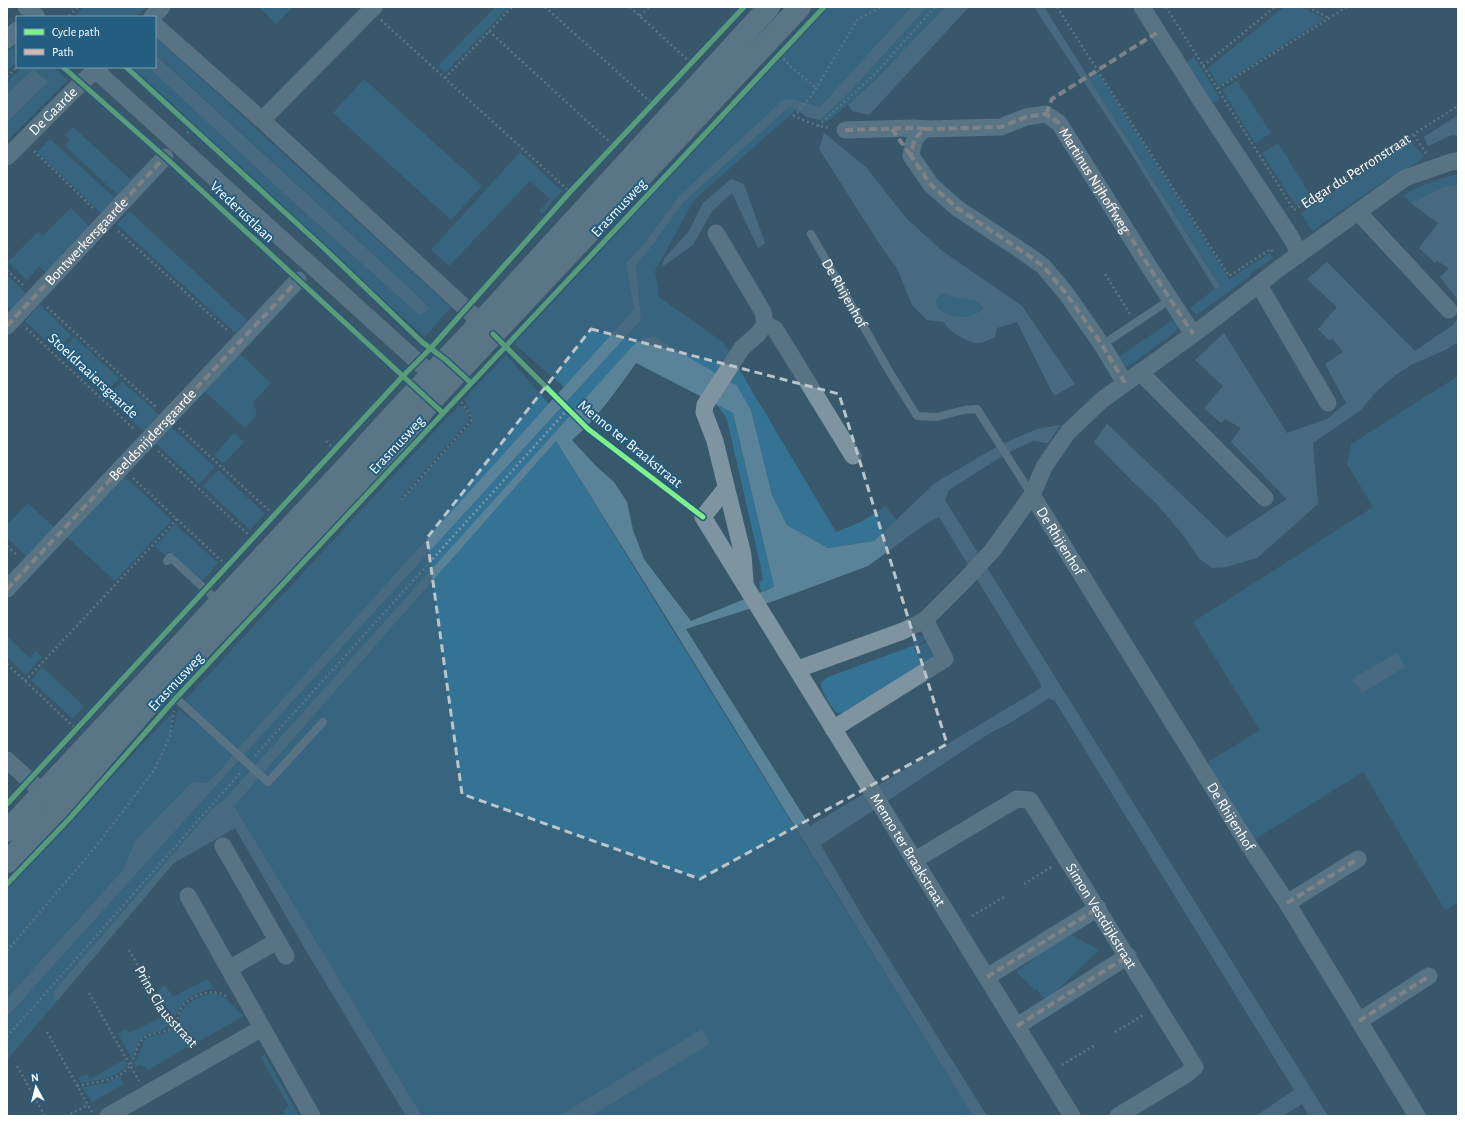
<svg xmlns="http://www.w3.org/2000/svg" width="1465" height="1123" viewBox="0 0 1465 1123" font-family="'Alegreya Sans',sans-serif">
  <style>
    .green { fill: #357395 }
    .water { fill: #5a8299; fill-rule: evenodd }
    .lines { fill: none; stroke-linecap: round; stroke-linejoin: round }
    .path { stroke: #7e94a1; stroke-width: 2.5; stroke-dasharray: 2 3; stroke-linecap: butt }
    .lane { stroke: #7e94a1; stroke-width: 8 }
    .street { stroke: #7e94a1; stroke-width: 17 }
    .secondary { stroke: #8499a6; stroke-width: 22 }
    .quiet { stroke: #d1b7ad; stroke-width: 4; stroke-dasharray: 8 4; stroke-linecap: butt }
    .cycleway-casing { stroke: #235d80; stroke-width: 8 }
    .cycleway { stroke: #82f089; stroke-width: 5 }
    .marked { fill: none; stroke: #b9c5cb; stroke-width: 3; stroke-dasharray: 8 5; stroke-linejoin: round }
    .labels { text-anchor: middle; dominant-baseline: central; stroke-width: 4; stroke-linejoin: round; paint-order: stroke }
    .street-label { font-size: 15px; fill: #fff; stroke: #235d80 }
  </style>
  <rect width="100%" height="100%" fill="#38586b"/>
  <path class="green" d="M84,7h58l2,2 -8,8h-58l-2,-2z
    M259,7h34l-17,17z
    M495,7h14l-64,66 -7,-7z
    M827,7h84l-91,101 -27,-9 -115,98 -35,48 -17,18 8,46 -70,78 -50,-43z
    M927,7h18c-38,40 -75,80 -118,115l-7,-2 29,-27z
    M1284,7h18l22,12 -105,67 -11,-18z
    M155,36l296,271 -26,30 -233,-209 -61,-61h17l143,133 128,115 10,-8 -13,-13 -254,-234 -4,-3 -3,1z
    M17,43v18l-10,10v-18z
    M1194,57l26,41 -10,6 -26,-41z
    M22,67h31l15,13 -61,61v-19l41,-40 -15,-13 -26,25v-12z
    M1098,73l131,206 41,-26 3,5 -21,14 -2,2 1,2 -55,39 -6,-7 30,-23 -131,-207z
    M364,79l118,107 -31,34 -118,-107z
    M1237,81l34,52 -16,10 -33,-53z
    M789,107l7,3 -102,90 -39,71 4,26 64,45 113,190 25,-10 25,-16 10,14 -22,21 -46,7 -41,-23 -15,-30 -21,-85 -98,-74 -100,99 -330,366 -10,7 -160,184 1,8h4l-51,60v-43l234,-259 400,-438 -5,-55 13,-15 34,-47z
    M73,127l57,52 20,-18 -46,55 -67,-64 13,-13 64,58 3,-3 -52,-48 5,-6 -5,-5z
    M1411,141l13,16 -12,9 -22,11 -78,54 -11,-18z
    M1278,143l33,53 -15,10 -34,-53z
    M520,152l42,39 -20,23 -3,-3 11,-12 -20,-18 -81,85 -18,-16z
    M1458,174v11l-15,2 -32,16 -8,-8c18,-10 35,-16 55,-21z
    M71,208l22,22 -25,24 -4,-3 -3,3 3,4 -16,16 -9,-8 -12,14 -19,-18 30,-30 4,4 4,-3z
    M129,211l118,109 -12,13 -118,-109z
    M7,275l22,21 -15,16 -7,-7z
    M945,293l8,4 24,4 5,6 -1,2c-13,12 -32,9 -44,-2l-1,-7 5,-6z
    M40,305l31,30 -15,15 -31,-29z
    M1176,318l2,7 -2,6 -48,36 -9,-3 -4,-5z
    M74,337l45,41 -15,16 -45,-41z
    M238,352l33,31 -18,19 4,12 -12,14 -42,-38z
    M506,355l43,49 -314,349 -17,20 -83,68 -12,29 -116,128v-109l165,-176 -1,21 7,-25 55,42 -49,-50 260,-280 15,-15h5l4,7 1,8 -70,79 1,1 72,-79 -2,-9 -6,-14z
    M1458,376v527l-13,7 -82,-138 -109,68 -46,-75 2,-1 -2,-2 52,-32 -67,-108 180,-115 -26,-43 4,-20z
    M122,381l37,34 -15,16 -37,-33z
    M716,404l17,9 41,174 -13,5 -2,-10 4,-2 -2,-12 -34,-148 -3,-6z
    M170,426l45,41 -16,17 -44,-42z
    M234,433l10,9 -21,22 -9,-9z
    M556,441l417,675h-382l119,-72 -8,-14 -143,86h-137l-188,-310z
    M218,470l47,44 -15,16 -47,-44z
    M124,476l48,44 -57,61 -48,-44z
    M28,503l27,25 -28,29 -20,-19v-13z
    M175,524l43,39 -16,18 -33,-30 -4,4 -10,-9z
    M917,635l8,2 2,2 -13,9 8,13 1,-1 -7,-12 12,-7 7,17 -90,54c-3,1 -6,2 -9,0 -4,-3 -16,-24 -15,-28 2,-4 5,-5 7,-7l87,-32 -3,-9z
    M7,636l23,22 6,-7 6,6 -16,18 -19,-18z
    M42,667l42,39 -11,13 -42,-39z
    M1068,933l31,17 -52,50 -9,-8v-4l-3,2 -19,-18z
    M207,979l6,8 -1,2c-20,5 -27,9 -37,28l-8,-9 -10,-17 8,-6 8,12z
    M214,993l10,4 20,19 -46,26 -19,-19c1,-4 1,-9 3,-13 7,-10 21,-15 32,-17z
    M164,1016l7,8 -9,6 -17,6 -6,6 -7,17 -14,-25 8,-5 3,4z
    M174,1028l17,17 -43,25 -3,-3 -5,-2 -4,2 -2,-3 10,-23 4,-4 15,-3z
    M265,1055l34,61h-7l-1,-2 -6,2 -2,-4 5,-7 -27,-48z
    M124,1060l4,6c-13,12 -29,14 -47,17l-3,-5 9,-4 3,5z
    M121,1076v4l3,4 -32,18 -10,-15 24,-4z"/>
  <path class="water" d="M911,7h16l-78,86 -29,27 -13,-3 -8,-6 -10,-4 -106,96 -34,47 -13,15 5,55 -400,438 -234,259v-19l116,-128 12,-29 57,-59 14,1 12,-10 17,-21 399,-443 -8,-46 17,-18 35,-48 105,-97 10,-1 27,8z
    M945,7h24l-100,108 -17,-4 -4,-6 34,-32z
    M1034,7h10l176,279 -5,3 -88,-142z
    M158,57l258,237 13,14 -3,4 -7,3 -128,-115 -143,-133h7v-9z
    M33,69l15,13 -41,40v-28z
    M1458,115v21l-6,-1 -24,11 -4,-9z
    M824,133l42,34 40,51 35,32 81,56 53,78 -21,12 -37,-74 -20,6 -2,9c-6,3 -12,6 -19,6 -9,-1 -28,-12 -32,-21l-17,-2 -15,-15 -15,-37 -13,-17 -65,-102zM941,294l4,-1 8,4 24,4 5,5v3c-13,12 -34,9 -45,-2l-1,-7z
    M731,179l13,5 21,59 -7,5 -26,-55 -20,18 -19,34 -31,22 2,-8 25,-28 14,-28z
    M1458,185v115l-18,-23 9,-9 -12,-7 -2,2 -16,-15 19,-25 -27,-20 32,-16z
    M1327,262l88,89 38,-26 5,-7v24l-13,8 -34,15 -14,9 -22,19 -14,17 -48,33 5,61 -61,54 -31,9 -14,1 -12,-9 -21,-29 -23,-27 -24,-22 -38,-39 13,-18 120,114 60,-39 -56,-57 10,-14 -16,-9 -4,4 -17,-15 19,-22 -28,-26 29,-27 63,100 40,-14 19,-16 -21,-39 18,-12 -10,-13 -4,1 -11,-11 19,-22 -30,-28z
    M653,336l84,50 14,24 21,85 15,30 41,23 46,-7 61,-58 65,-38 37,-16 23,-4 -12,18 -15,-2 -26,12 -58,37 -4,10 383,616h-19l-7,-12 -19,12h-27l38,-26 -239,-389 -6,-3 -41,26 -18,9 -169,112 43,74 123,197h-14l-310,-504 -107,-171 -322,365 188,310h-16l-101,-167 -70,-121 -61,35 -116,137h-4l-1,-8 160,-184 10,-7 415,-461zM636,363l97,50 41,174 -83,34 -47,-62 -11,-29 -6,-28 -13,-20 -18,-16 -24,-26c26,-22 44,-49 64,-77zM939,517l102,167v4l-231,138 -124,-197 88,-28 94,-35 56,-41z
    M1397,653l8,14 -43,26 -10,-14z
    M702,1029l8,15 -119,72h-32z"/>
  <g class="lines">
    <g class="path">
      <path d="M545,7l108,97"/>
      <path d="M630,7l61,56"/>
      <path d="M1057,7l172,269 42,-27 2,4"/>
      <path id="s1" d="M1166,7l128,203 164,-104"/>
      <path d="M1308,7l21,11"/>
      <path d="M69,16l9,-9"/>
      <path d="M640,16l9,-9"/>
      <path d="M381,20l189,172"/>
      <path d="M489,31l125,115"/>
      <path d="M780,55l10,11 24,20v4"/>
      <path d="M1203,66l72,-59"/>
      <path d="M7,77l10,-10"/>
      <path d="M445,78l67,-71"/>
      <path d="M1218,88l129,-81"/>
      <path d="M793,116l5,-4 14,-17 46,-76 23,-12"/>
      <path d="M793,116l25,10 12,2"/>
      <path d="M818,126l58,-53 59,-66"/>
      <path d="M187,133l5,-5"/>
      <path d="M1414,135l13,20"/>
      <path d="M34,151l61,59"/>
      <path d="M118,231l110,100"/>
      <path d="M7,270l17,16"/>
      <path d="M1105,274l25,40"/>
      <path d="M47,307l109,100"/>
      <path d="M26,328l109,102"/>
      <path d="M179,428l96,88"/>
      <path d="M326,441l10,10"/>
      <path d="M158,451l95,88"/>
      <path d="M133,478l95,89"/>
      <path d="M401,500l70,-79c-2,-11 -6,-16 -14,-23"/>
      <path d="M7,546l11,10"/>
      <path d="M7,664l70,66"/>
      <path d="M25,681l152,-162"/>
      <path d="M255,756l313,-347"/>
      <path d="M1024,884l29,-18"/>
      <path d="M972,916l32,-19"/>
      <path id="s2" d="M129,950l34,60 34,37"/>
      <path d="M7,951l90,-106 58,-76 15,-33 4,-25"/>
      <path d="M89,993l50,88"/>
      <path d="M47,1032l46,82"/>
      <path d="M1115,1032l30,-18"/>
      <path d="M7,1037l234,-265"/>
      <path d="M1062,1065l33,-20"/>
      <path d="M17,1066l28,50"/>
      <path d="M77,1086c16,-4 34,-4 47,-14 12,-10 10,-22 18,-32 7,-8 22,-6 31,-13 5,-4 5,-11 7,-17 8,-14 32,-23 46,-14"/>
      <path d="M66,1116l22,-11"/>
    </g>
    <g class="lane">
      <path id="s3" d="M811,234l78,137 28,45 20,1 27,-7 13,-1 55,86"/>
      <path d="M1102,345l69,-46"/>
      <path d="M167,561l3,-4 49,45"/>
      <path d="M165,688l103,94 55,-60"/>
    </g>
    <g class="street">
      <path d="M26,7l11,10"/>
      <path d="M1142,7l58,92 90,137 10,18"/>
      <path d="M152,17l10,-10"/>
      <path d="M155,25l107,95 227,210"/>
      <path d="M7,40l10,-10"/>
      <path d="M92,67l348,315"/>
      <path d="M262,120l112,-113"/>
      <path d="M845,130l68,-2 13,1"/>
      <path id="s4" d="M7,157l74,-74 19,-16"/>
      <path d="M1358,212l91,98"/>
      <path d="M716,233l47,79 2,12 10,5 78,127"/>
      <path d="M1259,285l69,118"/>
      <path d="M7,326l158,-169"/>
      <path d="M1140,372l125,126"/>
      <path id="s5" d="M1125,383l-23,-38 -37,-53 -22,-26 -18,-13 -68,-45 -26,-23 -20,-29c2,-14 3,-20 15,-27l75,-2 25,-10 20,-3 13,9 89,142 45,69"/>
      <path id="s6" d="M726,488l-23,29 369,599"/>
      <path id="s7" d="M1032,495l216,349 39,59 130,213"/>
      <path d="M745,581l-2,-26 -28,-114 -11,-29 1,-7 37,-57 16,-14 7,-10"/>
      <path d="M7,589l291,-309"/>
      <path d="M798,669l105,-38 22,-11 40,-40 27,-29 40,-56 12,-28 13,-19 11,-16 34,-32 104,-75 75,-58 124,-89 46,-16 7,-1"/>
      <path d="M833,729l112,-70 -20,-39"/>
      <path d="M7,760l44,40"/>
      <path d="M223,846l63,110"/>
      <path id="s8" d="M915,860l102,-61 13,1 165,267 -8,7 -69,42"/>
      <path d="M188,896l41,73"/>
      <path d="M1287,903l71,-44"/>
      <path d="M277,941l-48,28 83,147"/>
      <path d="M987,977l111,-69"/>
      <path d="M1359,1021l70,-45"/>
      <path d="M1017,1026l111,-70"/>
      <path d="M108,1116l154,-88"/>
    </g>
    <path class="secondary" d="M7,831l343,-368 32,-36 98,-104 289,-316
      M7,862l52,-54 105,-121 203,-211 32,-35 32,-40 369,-394"/>
    <g class="quiet">
      <path d="M1046,114l6,-15 106,-67"/>
      <path d="M892,129l19,27"/>
      <path d="M845,130l68,-2 13,1"/>
      <path id="s9" d="M7,326l158,-169"/>
      <path d="M1125,383l-23,-38 -37,-53 -22,-26 -18,-13 -68,-45 -26,-23 -20,-29c2,-14 3,-20 15,-27l75,-2 25,-10 20,-3 13,9 89,142 45,69"/>
      <path id="s10" d="M7,589l291,-309"/>
      <path d="M1287,903l71,-44"/>
      <path d="M987,977l111,-69"/>
      <path d="M1359,1021l70,-45"/>
      <path d="M1017,1026l111,-70"/>
    </g>
    <g class="cycleway-casing">
      <path id="cycleway" d="M63,67l102,90 278,256
        M126,67l201,184 95,91 24,18 25,23
        M493,334l95,95 115,88
        M7,804l396,-428 28,-28 139,-156 174,-185
        M7,884l63,-66 106,-120 648,-691"/>
    </g>
    <use href="#cycleway" class="cycleway"/>
  </g>
  <path d="M0 0H1465V1123H0ZM591,329l248,65 108,350 -247,135 -238,-85 -35,-256z" fill="#38586b" fill-opacity=".55" fill-rule="evenodd"/>
  <path class="marked" d="M591,329l248,65 108,350 -247,135 -238,-85 -35,-256z"/>
  <g class="labels">
    <g class="street-label">
      <text stroke="none"><textPath href="#s4" startOffset="65">De Gaarde</textPath></text>
      <text stroke="none"><textPath href="#s1" startOffset="313">Edgar du Perronstraat</textPath></text>
      <text stroke="none"><textPath href="#s5" startOffset="555">Martinus Nijhoffweg</textPath></text>
      <text transform="translate(619 208) rotate(-47)">Erasmusweg</text>
      <text transform="translate(242 212) rotate(43)">Vrederustlaan</text>
      <text stroke="none"><textPath href="#s9" startOffset="116">Bontwerkersgaarde</textPath></text>
      <text stroke="none"><textPath href="#s3" startOffset="68">De Rhijenhof</textPath></text>
      <text transform="translate(93 376) rotate(43)">Stoeldraaiersgaarde</text>
      <text stroke="none"><textPath href="#s10" startOffset="212">Beeldsnijdersgaarde</textPath></text>
      <text transform="translate(630 444) rotate(39)">Menno ter Braakstraat</text>
      <text transform="translate(397 445) rotate(-47)">Erasmusweg</text>
      <text stroke="none"><textPath href="#s7" startOffset="54">De Rhijenhof</textPath></text>
      <text transform="translate(176 682) rotate(-47)">Erasmusweg</text>
      <text stroke="none"><textPath href="#s7" startOffset="378">De Rhijenhof</textPath></text>
      <text stroke="none"><textPath href="#s6" startOffset="428">Menno ter Braakstraat</textPath></text>
      <text stroke="none"><textPath href="#s8" startOffset="268">Simon Vestdijkstraat</textPath></text>
      <text stroke="none"><textPath href="#s2" startOffset="68">Prins Clausstraat</textPath></text>
    </g>
  </g>
  <rect width="1465" height="1123" fill="none" stroke="#ffffff" stroke-width="16"/>
  <rect x="16" y="16" width="140" height="52" fill="#235d80" stroke="#7b9eb3"/>
  <rect x="24" y="29" width="20" height="6" fill="#82f089" stroke="#7b9eb3"/>
  <text x="52" y="36" font-size="12" fill="#ffffff">Cycle path</text>
  <rect x="24" y="49" width="20" height="6" fill="#d1b7ad" stroke="#7b9eb3"/>
  <text x="52" y="56" font-size="12" fill="#ffffff">Path</text>
  <g transform="translate(36 1087) rotate(353)" stroke="#235d80" stroke-width="3" paint-order="stroke">
  <path d="M0-3L7 15L0 10L-7 15Z" fill="#ffffff"/>
  <text y="-6" font-size="11" font-weight="bold" text-anchor="middle" fill="#ffffff">N</text>
  </g>
</svg>
